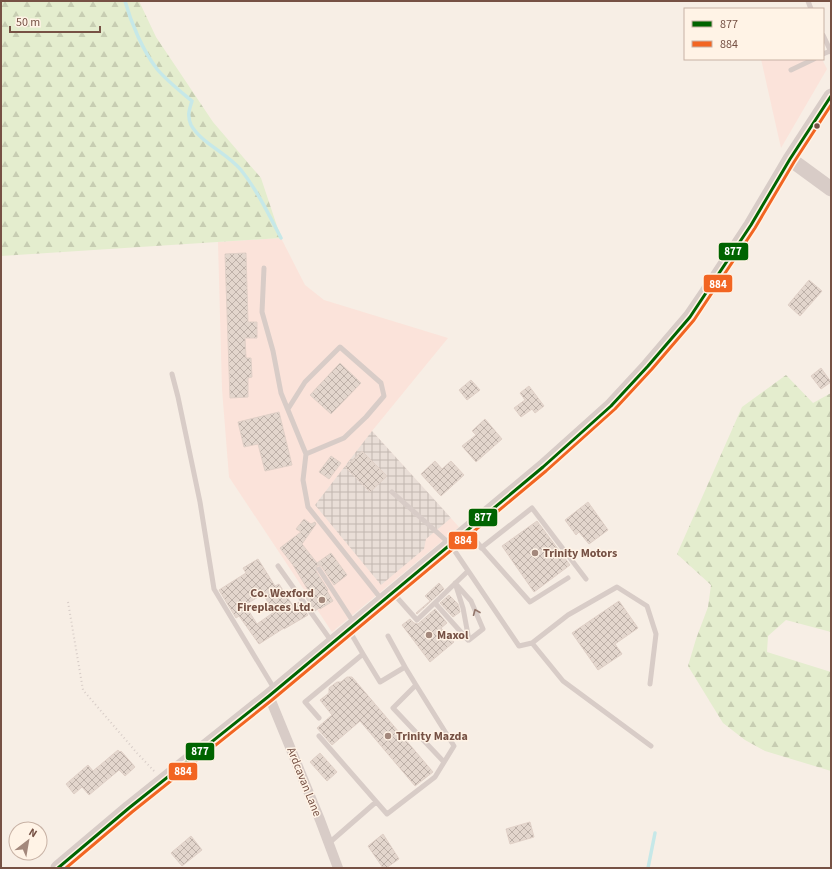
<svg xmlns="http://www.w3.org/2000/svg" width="832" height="869" viewBox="0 0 832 869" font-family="'Source Sans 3',sans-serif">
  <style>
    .commercial { fill: #fbe3da }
    .industrial { fill: url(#industrial-grid) }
    .forest { fill: url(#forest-firs) }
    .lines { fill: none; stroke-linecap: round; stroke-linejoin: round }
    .stream { stroke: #c6e8e8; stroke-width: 3.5 }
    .building { fill: url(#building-cross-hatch); stroke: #e0d0c7; fill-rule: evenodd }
    .path { stroke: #d7ccc7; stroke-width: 2; stroke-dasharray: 1 3; stroke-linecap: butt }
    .service { stroke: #d8ccc7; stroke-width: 5 }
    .minor { stroke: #d8ccc7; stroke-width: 10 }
    .secondary { stroke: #d8ccc7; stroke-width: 15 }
    .bus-1-casing { stroke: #fff3e6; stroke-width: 6 }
    .bus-2-casing { stroke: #fff3e6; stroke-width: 6 }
    .bus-1 { stroke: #006400; stroke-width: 3 }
    .bus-2 { stroke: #f26522; stroke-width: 3 }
    .oneway { stroke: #93766b }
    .bus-dot { fill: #765144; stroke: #fff3e6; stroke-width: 1.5 }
    .poi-dot { fill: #a3887c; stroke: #fff3e6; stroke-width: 1.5 }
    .labels { text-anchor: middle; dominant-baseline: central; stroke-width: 3; stroke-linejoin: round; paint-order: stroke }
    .poi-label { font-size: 12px; font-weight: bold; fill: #765144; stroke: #fff3e6; text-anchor: start }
    .street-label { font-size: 12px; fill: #765144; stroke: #fff3e6 }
    .line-badge { stroke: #fff3e6; stroke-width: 1.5 }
    .badge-label { font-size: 11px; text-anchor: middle; font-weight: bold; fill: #fff }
  </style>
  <defs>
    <pattern id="industrial-grid" width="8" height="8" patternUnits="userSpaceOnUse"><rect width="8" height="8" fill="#e9ded7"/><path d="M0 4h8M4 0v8" fill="none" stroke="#c1b6b0"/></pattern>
    <pattern id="forest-firs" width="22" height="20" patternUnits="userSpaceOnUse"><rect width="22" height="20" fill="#e4edce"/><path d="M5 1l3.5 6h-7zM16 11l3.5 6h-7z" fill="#c7cdb2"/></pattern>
    <pattern id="building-cross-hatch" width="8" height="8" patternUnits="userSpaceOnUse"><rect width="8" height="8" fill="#e3d6cd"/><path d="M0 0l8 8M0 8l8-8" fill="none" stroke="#bdb0a8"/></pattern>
  </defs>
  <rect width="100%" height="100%" fill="#f7eee5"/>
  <path class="commercial" d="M761,59h61l5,10 -46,79z
    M281,238l24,47 19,15 124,38 -76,93 87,96 -127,105 -103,-155 -7,-88 -4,-147z"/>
  <path class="industrial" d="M372,431l79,87 -25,21 -2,10 -43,36 -66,-80z"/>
  <path class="forest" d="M1,1h138l17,36 57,85 48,56 20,60 -280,18z
    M786,375l27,28 18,-10v239l-45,-12 -18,16 -1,16 64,20v99l-66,-20 -20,-11 -22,-17 -35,-57 8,-27 12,-32 3,-22 -34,-31 65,-147z"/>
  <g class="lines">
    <path class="stream" d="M125,1c6,22 18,50 32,68 10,12 23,22 35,32 -3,9 -5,15 -1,24 10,18 36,28 50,45 16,20 28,45 40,68
      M648,868l7,-35"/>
  </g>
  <path class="building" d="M246,253l2,69h9v16h-12l1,20h5l1,19 -4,1v19l-18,1 -5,-144z
    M809,280l13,11 -22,25 -12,-11z
    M340,363l21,20 -30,31 -21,-19z
    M821,368l10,14 -10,7 -10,-13z
    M471,380l9,10 -13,10 -8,-10z
    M529,386l15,20 -9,7 -3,-4 -11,8 -7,-9 11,-8 -5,-7z
    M279,412l13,53 -27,6 -7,-27 -14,3 -6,-25z
    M485,419l17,20 -26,23 -14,-16 14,-11 -4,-4z
    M362,451l25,25 -17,16 -25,-25z
    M331,456l10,7 -12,16 -10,-7z
    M435,461l7,8 9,-8 13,14 -23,21 -20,-22z
    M588,502l20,28 -19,14 -10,-12 -3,3 -11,-15z
    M304,519l7,5 4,-2 1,2 -14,20 15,19 14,-10 16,22 -13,10 -12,-18 -3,-2 -2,1 -1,5 12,19 -1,1 6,10 -13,8 -1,-1 -4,3 -9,-13 5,-3 -18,-30 -13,-17 21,-16 -5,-3z
    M537,521l33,44 -36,27 -32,-46z
    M258,559l17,27 4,-2 14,22 6,-4 9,13 -24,14v-1l-25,16 -20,-28 -3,2 -17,-28 27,-17 -3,-5zM263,594l11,18 -17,12 -12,-19z
    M439,583l5,6 -27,25 -1,-1 14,-12 -5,-5z
    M449,595l9,9 2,8 -7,5 -13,-14z
    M619,601l19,27 -23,16 7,10 -24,16 -26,-37z
    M435,609l12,14 -6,5 13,14 -24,20 -28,-37 8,-6 4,4 4,1z
    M347,677h5l81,95 -18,14 -55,-65 -28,24 -15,-17 15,-13 -12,-15 9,-7v-5l8,-6h4z
    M118,750l2,2 1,-1 14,16 -10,9 -6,-6 -30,25 -7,-8 -8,7 -8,-10 22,-19 5,6z
    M320,753l17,19 -10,9 -17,-19z
    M530,822l4,15 -24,7 -4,-15z
    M383,834l16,25 -13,9h-3l-15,-22z
    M191,836l11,14 -20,16 -11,-13z"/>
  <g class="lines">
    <path class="path" d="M68,602l15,88 54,63 17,18"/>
    <path class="service" d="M808,1l3,8
      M823,35l8,17
      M823,54l7,-3
      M791,70l23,-11
      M264,268l-2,44 11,39 8,42 25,61 -3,26 5,27 74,93
      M172,374l6,23 22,105 14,87 61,101
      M288,409l17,-27 35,-35 41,36 3,13 -18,21 -22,21 -38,16
      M392,492l58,52 69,102 13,-3 36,-28 49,-28 30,19 9,28 -6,50
      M467,531l63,71 38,-24
      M481,548l51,-40 54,71
      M278,566l54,76
      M319,569l35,54
      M455,583l16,18 12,28 -14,11
      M456,586l7,22 6,32
      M393,593l24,27 51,-49
      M435,603l33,37
      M388,636l17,31
      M532,643l31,38 88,65
      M363,654l17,28 25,-15 11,18 -23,23 51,54
      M319,718l-14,-16 58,-48 -14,-24
      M319,736l68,78 48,-37 19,-31 -38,-61
      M329,843l47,-41"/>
    <path class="minor" d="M269,696l51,124 18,48"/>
    <path class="secondary" d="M790,159l41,30
      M58,868l71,-60 140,-112 274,-229 68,-61 37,-40 42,-49 15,-22 46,-70 39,-66 41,-63"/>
    <g class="bus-1-casing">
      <path id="bus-1" d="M58,868l71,-60 140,-112 274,-229 68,-61 37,-40 42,-49 61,-92 39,-66 41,-63"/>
    </g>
    <g class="bus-2-casing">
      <path id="bus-2" d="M66,868l66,-56 140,-112 274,-229 69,-62 37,-40 42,-49 61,-92 39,-66 37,-57"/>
    </g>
    <use href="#bus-1" class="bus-1"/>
    <use href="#bus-2" class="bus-2"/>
  </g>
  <defs><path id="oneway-chevron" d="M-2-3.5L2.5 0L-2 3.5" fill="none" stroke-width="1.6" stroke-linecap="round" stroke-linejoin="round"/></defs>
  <use class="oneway" href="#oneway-chevron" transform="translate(476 612) rotate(-112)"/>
  <circle class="bus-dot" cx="817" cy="126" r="3.5"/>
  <g class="poi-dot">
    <circle cx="535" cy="553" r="4"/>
    <circle cx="322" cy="600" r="4"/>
    <circle cx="429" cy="635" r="4"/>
    <circle cx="388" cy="736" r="4"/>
  </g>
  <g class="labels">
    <g class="poi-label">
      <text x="543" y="553">Trinity Motors</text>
      <text x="314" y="593" text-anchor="end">Co. Wexford<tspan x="314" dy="14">Fireplaces Ltd.</tspan></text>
      <text x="437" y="635">Maxol</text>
      <text x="396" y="736">Trinity Mazda</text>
    </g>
    <g class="street-label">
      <text transform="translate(304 782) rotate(68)">Ardcavan Lane</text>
    </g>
  </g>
  <g class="line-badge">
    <rect x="718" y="242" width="31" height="19" rx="4" fill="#006400"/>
    <rect x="703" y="274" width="30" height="19" rx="4" fill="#f26522"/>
    <rect x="468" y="508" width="30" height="19" rx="4" fill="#006400"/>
    <rect x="448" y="531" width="30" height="19" rx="4" fill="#f26522"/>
    <rect x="185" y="742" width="30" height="19" rx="4" fill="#006400"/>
    <rect x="168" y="762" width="30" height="19" rx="4" fill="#f26522"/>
  </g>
  <g class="badge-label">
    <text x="733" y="255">877</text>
    <text x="718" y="288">884</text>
    <text x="483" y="521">877</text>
    <text x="463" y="544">884</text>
    <text x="200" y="755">877</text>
    <text x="183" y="775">884</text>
  </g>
  <rect width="832" height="869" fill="none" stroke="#765144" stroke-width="4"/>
  <rect x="684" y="8" width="140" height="52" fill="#fff3e6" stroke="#c8b2a5"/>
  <rect x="692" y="21" width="20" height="6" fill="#006400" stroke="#c8b2a5"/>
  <text x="720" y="28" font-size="12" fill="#765144">877</text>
  <rect x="692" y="41" width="20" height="6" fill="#f26522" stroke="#c8b2a5"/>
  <text x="720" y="48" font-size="12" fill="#765144">884</text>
  <g transform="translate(28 841) rotate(31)"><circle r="19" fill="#fff3e6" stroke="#c8b2a5"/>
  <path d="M0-3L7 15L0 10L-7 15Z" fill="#a3887c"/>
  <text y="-6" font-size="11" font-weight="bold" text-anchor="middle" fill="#765144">N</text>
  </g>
  <path d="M10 26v6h90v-6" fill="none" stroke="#765144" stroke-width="2"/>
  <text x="16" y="26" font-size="12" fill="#765144" stroke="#fff3e6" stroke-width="3" paint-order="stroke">50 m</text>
</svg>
